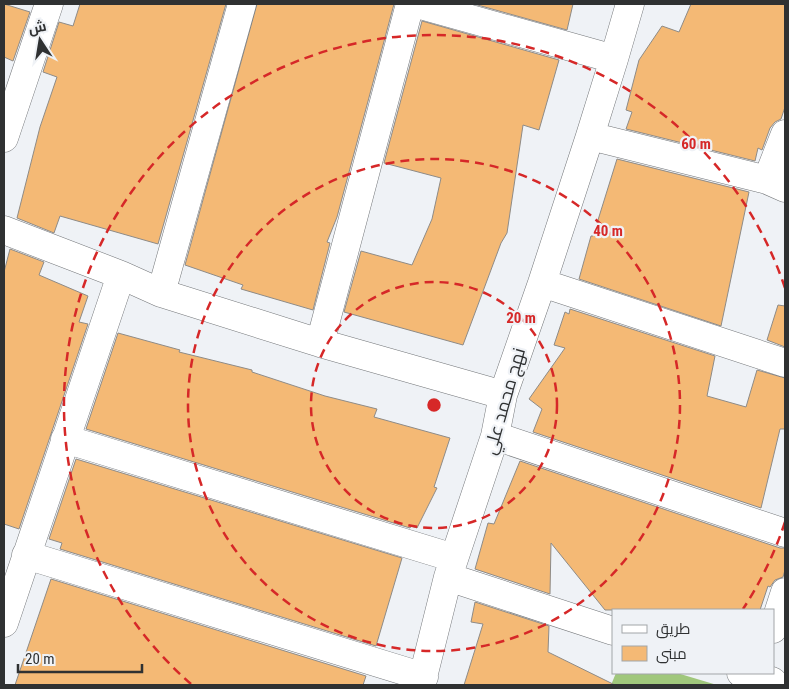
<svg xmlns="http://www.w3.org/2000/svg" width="789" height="689" viewBox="0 0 789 689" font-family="'Roboto Condensed',Cairo,sans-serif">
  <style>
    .forest { fill: #a0c77c }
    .building { fill: #f4b975; stroke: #8e8b87 }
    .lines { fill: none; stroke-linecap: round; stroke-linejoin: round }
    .street-casing { stroke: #74777a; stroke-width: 29 }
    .street { stroke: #fff; stroke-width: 28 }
    .ring { fill: none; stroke: #d62828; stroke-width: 2.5; stroke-dasharray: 9 6 }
    .labels { text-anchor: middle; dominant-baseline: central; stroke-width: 4.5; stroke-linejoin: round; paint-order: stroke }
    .street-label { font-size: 18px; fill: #2f3132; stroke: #eff2f6 }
    .centre { fill: #d62828; stroke: #eff2f6; stroke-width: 2.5 }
    .ring-label { font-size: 15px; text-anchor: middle; font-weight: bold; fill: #d62828; stroke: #eff2f6; stroke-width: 4.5; stroke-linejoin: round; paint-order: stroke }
  </style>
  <rect width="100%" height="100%" fill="#eff2f6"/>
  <path class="forest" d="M616,673h61l40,12h-106z"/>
  <path class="building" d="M4,4l26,8 -17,49 -9,-4z
    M80,4h146l-68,240 -98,-28 -6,17 -37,-15 23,-91 17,-50 -14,-5 16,-50 14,4z
    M257,4h137l-57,213 -10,25 3,1 -17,67 -72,-21 2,-4 -58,-20z
    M474,4h99l-6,26z
    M691,4h94v103l-4,12 -6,3 -5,6 -8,22 -4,-2 -3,13 -129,-32 6,-17 -6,-2 13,-50 23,-34 17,6z
    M422,21l137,39 -20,70 -16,-5 -16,108 -6,10 -38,102 -119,-33 17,-61 51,14 20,-46 9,-41 -57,-15z
    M617,159l132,33 -28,134 -142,-47 12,-43h2z
    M10,249l34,13 -5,13 49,21 -9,26 9,2 -69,205 -15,-5v-252z
    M778,305l7,1v41l-18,-7z
    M570,309l145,47 -8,40 39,11 11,-37 28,8v51h-5l-19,79 -228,-76 9,-23 -13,-10 36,-51 -11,-3 11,-33 4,2z
    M118,333l62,17 -1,2 73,18v2l73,24 52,13 -3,8 76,21 -16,49 3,1 -20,40 -6,-2 -1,2 -324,-99z
    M76,459l326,99 -26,88 -316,-97 2,-6 -13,-4z
    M520,461l260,87h5v22l-2,7 -8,3 -5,7 -2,-1 -8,24h-155l-54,-67 -1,51 -75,-25 13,-46 6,1z
    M51,579l315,97 -3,9h-348z
    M475,602l74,24 -1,26 67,33h-151l19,-61 -12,-2z"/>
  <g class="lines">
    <g class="street-casing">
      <path id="street" d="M417,4l197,55
        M590,136l177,44 18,8
        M4,138l45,-134
        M767,180l18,-46
        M4,230l117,45 40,18 159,50 183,52
        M542,283l243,80
        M161,293l81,-289
        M320,343l90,-339
        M495,436l290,97
        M65,439l389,119
        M26,555l398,122
        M448,577l165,54
        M4,623l117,-348
        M773,629l12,-37
        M741,673l31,8 4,4
        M421,685l27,-108 47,-141 8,-41 39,-112 48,-147 24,-77 16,-55"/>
    </g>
    <use href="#street" class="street"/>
  </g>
  <g class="ring">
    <circle cx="434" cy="405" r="123"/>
    <circle cx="434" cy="405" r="246"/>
    <path d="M785 522A370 370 0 0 1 743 609M191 684A370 370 0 1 1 785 288"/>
  </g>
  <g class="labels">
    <g class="street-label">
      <text transform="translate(504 401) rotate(-74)">نهج محمد علي</text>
    </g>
  </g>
  <circle cx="434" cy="405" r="8" class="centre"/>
  <g class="ring-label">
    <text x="696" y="149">60 m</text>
    <text x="608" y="236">40 m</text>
    <text x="521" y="323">20 m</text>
  </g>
  <rect width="789" height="689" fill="none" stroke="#2f3132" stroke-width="10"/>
  <rect x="612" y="609" width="162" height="65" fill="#eff2f6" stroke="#a2a5a8"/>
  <rect x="622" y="625" width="25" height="8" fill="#ffffff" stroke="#a2a5a8"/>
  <text x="656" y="634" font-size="15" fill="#2f3132">طريق</text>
  <rect x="622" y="646" width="25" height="15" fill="#f4b975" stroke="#a2a5a8"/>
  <text x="656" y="659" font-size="15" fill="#2f3132">مبنى</text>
  <g transform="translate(40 40) rotate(348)" stroke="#eff2f6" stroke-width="4" paint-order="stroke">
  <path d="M0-4L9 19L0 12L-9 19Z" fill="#2f3132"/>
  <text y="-8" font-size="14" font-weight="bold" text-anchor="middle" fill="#2f3132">ش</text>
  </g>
  <path d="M18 664v8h124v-8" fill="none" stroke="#2f3132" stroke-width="2.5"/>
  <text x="25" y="664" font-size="15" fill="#2f3132" stroke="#eff2f6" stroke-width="4" paint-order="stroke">20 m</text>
</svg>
